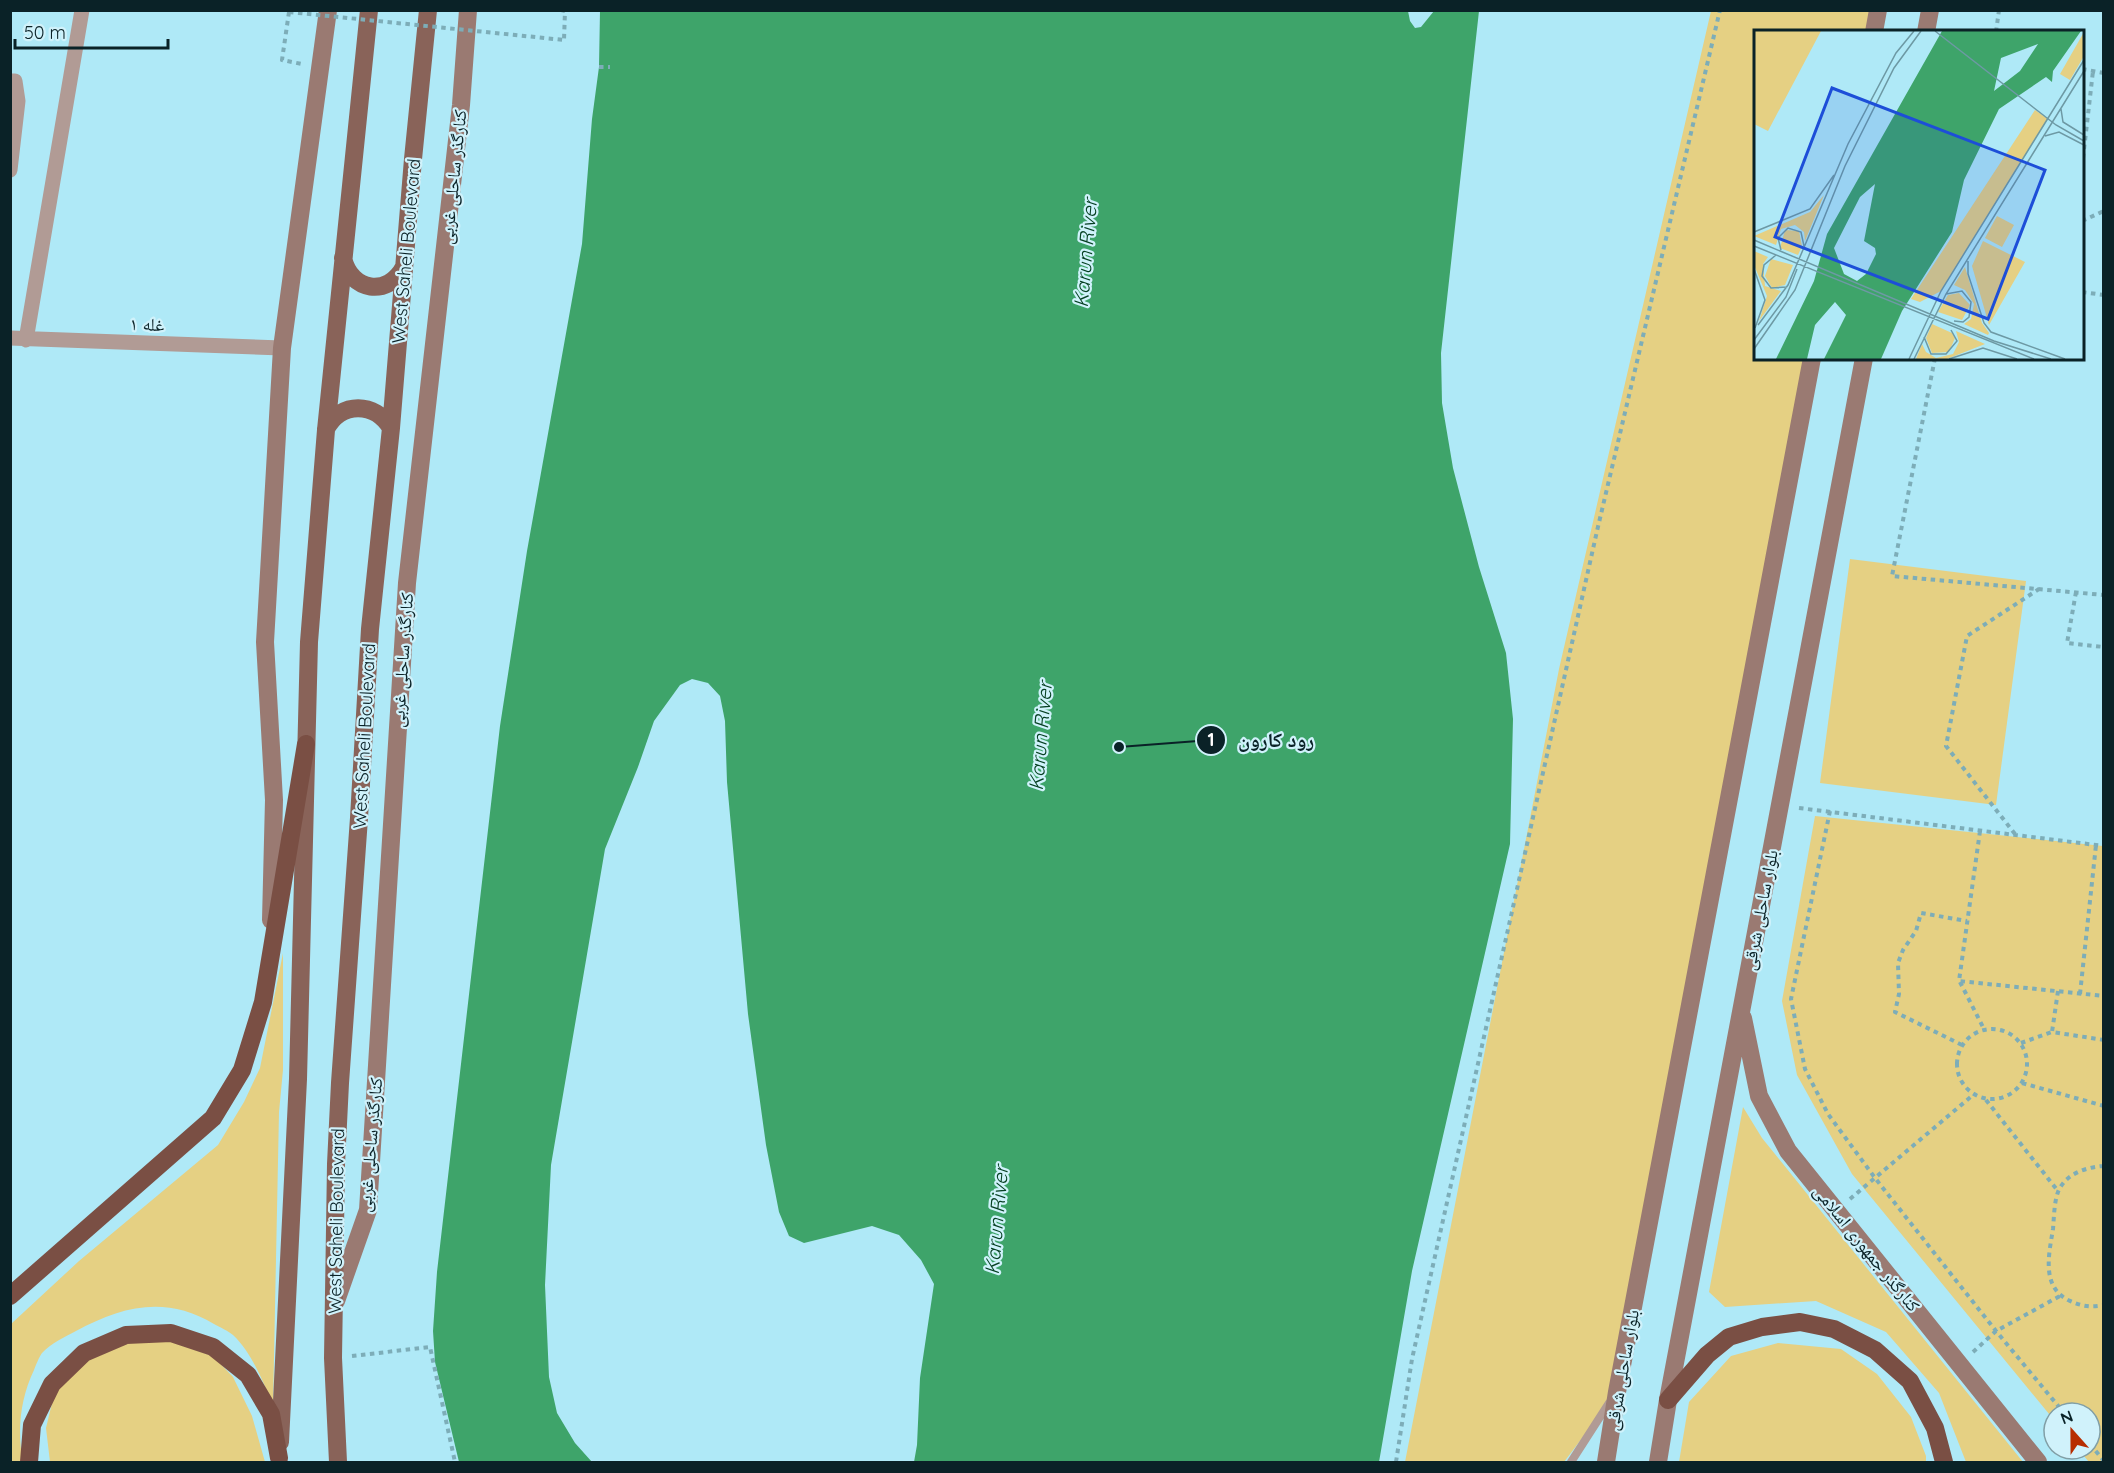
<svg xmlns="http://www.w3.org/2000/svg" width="2114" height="1473" viewBox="0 0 2114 1473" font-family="Quicksand,'Noto Naskh Arabic',sans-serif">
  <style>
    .green { fill: #e5d083 }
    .water { fill: #3ea46a }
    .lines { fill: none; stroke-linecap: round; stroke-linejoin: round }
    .path { stroke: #7dadb8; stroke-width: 4; stroke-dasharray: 4.5 4.5; stroke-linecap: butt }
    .lane { stroke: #b19b95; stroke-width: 8 }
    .street { stroke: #b19b95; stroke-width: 15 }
    .secondary { stroke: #9a7a72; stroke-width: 18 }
    .primary { stroke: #896359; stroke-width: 18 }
    .highway { stroke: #7a4f44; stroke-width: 18 }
    .path-bridge { stroke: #7dadb8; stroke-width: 4; stroke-dasharray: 4.5 4.5; stroke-linecap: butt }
    .labels { text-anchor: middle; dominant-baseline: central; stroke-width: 4.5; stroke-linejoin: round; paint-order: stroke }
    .street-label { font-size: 18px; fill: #0a2227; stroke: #d0f2fb }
    .water-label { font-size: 20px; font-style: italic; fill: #064022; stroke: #d0f2fb }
    .inset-road { fill: none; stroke: #6d99a4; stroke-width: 1.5 }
    .view { fill: #1d4ed8; fill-opacity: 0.15; stroke: #1d4ed8; stroke-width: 3 }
    .inset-edge { fill: none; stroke: #0a2227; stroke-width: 3 }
    .leader { fill: none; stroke: #0a2227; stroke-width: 2 }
    .callout-dot { fill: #0a2227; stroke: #d0f2fb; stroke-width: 2 }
    .mark-label { font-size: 18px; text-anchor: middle; font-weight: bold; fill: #fff }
    .callout-label { font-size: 20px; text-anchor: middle; font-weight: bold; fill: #0a2227; stroke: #d0f2fb; stroke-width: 4.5; stroke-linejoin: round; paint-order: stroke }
  </style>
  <rect width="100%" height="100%" fill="#afe9f7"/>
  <path class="green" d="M1711,11h168l-4,20 -119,1v326l57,1 -196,1033 -53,70h-159l154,-793z
    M1850,559l176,22 -30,224 -176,-22z
    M1815,816l288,30v616h-14l-11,-13h12v-36h-36v7l-202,-246 -55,-99 -15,-74z
    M283,953v117l-4,42 -6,294c-9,-23 -21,-53 -40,-71 -5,-4 -13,-8 -19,-11 -48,-29 -92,-18 -138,7 -11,6 -25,12 -34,22 -3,4 -6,12 -8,17 -14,29 -17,61 -11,92h-12v-138l68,-63 139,-116 26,-43 16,-34z
    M1743,1107l19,31 261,324h-57l-27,-69 -53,-61 -70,-31 -91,6 -16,-15z
    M152,1335l61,21 20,21 19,39 13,46h-215l-4,-34 7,-29 12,-23 29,-26z
    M1778,1343l63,6 36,25 34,43 15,39v6h-247l10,-60 42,-46z"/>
  <path class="water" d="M1408,11l2,10 5,7 6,-1 13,-16h45l-38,342 1,50 11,65 26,99 27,86 7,66 -3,125 -98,427 -33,191h-465l3,-17 3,-67 14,-94 -13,-24 -22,-25 -27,-9 -68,17 -15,-7 -10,-24 -13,-67 -18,-131 -21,-232 -2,-61 -5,-25 -12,-13 -16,-4 -12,6 -26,36 -16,46 -33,82 -54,316 -6,120 4,92 8,36 18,30 17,19h-133l-24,-100 -2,-31 4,-59 63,-546 27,-175 55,-307 10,-125 7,-52 1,-56z"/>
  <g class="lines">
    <path class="path" d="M561,10l4,1 -1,29
      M289,12l-7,48 20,4
      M1996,32l3,-22
      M599,67h11
      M2082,69l22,4
      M2082,167l11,-96
      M2082,221l22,-10
      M2082,292l22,3
      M1935,358l-43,218 212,19
      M2076,592l-9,51 37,4
      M1799,808l305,38
      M1830,811l-39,188 14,70 23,45 47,64 121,153 68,82
      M1980,831l-21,150 145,15
      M2015,834l-69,-88 21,-110 72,-47
      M1960,982l24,47
      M2058,991l-6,41 52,8
      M2080,994l16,-149
      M1957 1064a35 35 0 1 1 70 0a35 35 0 1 1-70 0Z
      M2021,1043l31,-11
      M1962,1045l-67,-33 4,-18 -1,-31 5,-13 13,-19 5,-18 46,8
      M2022,1083l82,23
      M1986,1100l72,91
      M2104,1166c-18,1 -39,8 -46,26 -4,11 -4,26 -5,37 -4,25 -12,57 15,71 13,6 22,8 36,5
      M1850,1199l123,-104
      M1973,1352l23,-21 64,-35
      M352,1356l78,-9 25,115
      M2090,1444l14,17
      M1396,1462l16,-103 185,-828 123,-521"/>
    <path class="lane" d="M1571,1462l38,-59"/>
    <path class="street" d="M10,81h5l3,20 -8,69
      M10,338l272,10
      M26,340l56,-330"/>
    <path class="secondary" d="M1874,32l4,-22
      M1926,32l4,-22
      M271,920l3,-120 -9,-158 17,-294 46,-338
      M1743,1018l16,78 29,55 250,311
      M336,1301l32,-91 39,-627 54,-478 7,-95
      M1606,1462l11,-70 195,-1034
      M1658,1462l10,-62 196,-1042"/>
    <path class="primary" d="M343,258c8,34 45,39 61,9
      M326,429c15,-28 49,-27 65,-1
      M280,1442l18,-363 11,-437 17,-212 43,-420
      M338,1462l-5,-104 3,-194 4,-81 19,-265 11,-189 21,-201 22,-269 15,-149"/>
    <path class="highway" d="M10,1296l203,-178 29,-48 21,-68 43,-258
      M1668,1400l39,-45 22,-18 33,-10 38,-5 34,7 41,21 35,31 25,47 9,34
      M29,1462l3,-37 20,-41 32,-31 42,-18 45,-2 42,14 35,28 23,39 8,44"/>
    <path class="path-bridge" d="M289,12l275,28"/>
  </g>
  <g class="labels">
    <g class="street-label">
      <text transform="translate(453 177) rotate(-84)">کنارگذر ساحلی غربی</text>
      <text transform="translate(406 251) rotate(-85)">West Saheli Boulevard</text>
      <text transform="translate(147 324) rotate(2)">غله ۱</text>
      <text transform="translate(402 660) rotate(-86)">کنارگذر ساحلی غربی</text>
      <text transform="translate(364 736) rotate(-87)">West Saheli Boulevard</text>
      <text transform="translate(1760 910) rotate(-79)">بلوار ساحلی شرقی</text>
      <text transform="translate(370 1145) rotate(-85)">کنارگذر ساحلی غربی</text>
      <text transform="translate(336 1221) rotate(-89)">West Saheli Boulevard</text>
      <text transform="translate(1867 1248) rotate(51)">کنارگذر جمهوری اسلامی</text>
      <text transform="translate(1622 1370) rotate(-80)">بلوار ساحلی شرقی</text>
    </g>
    <g class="water-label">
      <text transform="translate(1085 253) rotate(-85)">Karun River</text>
      <text transform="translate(1040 736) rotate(-85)">Karun River</text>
      <text transform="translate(996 1220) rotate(-85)">Karun River</text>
    </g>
  </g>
  <g transform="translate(1754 30)">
    <rect width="330" height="330" fill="#afe9f7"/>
    <path d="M0,1h67l-53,100 -14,-7zM330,2v24l-14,24 -10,-6zM281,80l13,9 -107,172 -21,11 -9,-3zM70,165l-19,46 -1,-9 -9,-7 -14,4 -5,16 -22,-9 56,-24zM243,186l17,9 -12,22 -17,-9zM31,200l14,1 3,15 -4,9 -18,-7zM229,211l42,21 -36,63 -17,-59zM0,221l14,6 -5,7 2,22 16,5 -22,30 8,-25 -13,-31zM17,229l22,6 -8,20 -13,3 -7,-12zM211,237l17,56 7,10 -1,2 -24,-11 7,-5 3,-15 -9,-14 -11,-5zM205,263l11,12 -8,15 -24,-8 10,-17zM178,294l20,9 3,5 -6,14 -17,1 -6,-15zM202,301l29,13 -38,15h-31l6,-15 4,8 10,6 17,-4 6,-12z" fill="#e5d083"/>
    <path d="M188,1h139l-28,40 -1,11 -6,-5 -47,32 -35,71 -12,52 -50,79 -21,48h-57l22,-44 -11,-13 -20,23 -8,34h-31l38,-78 13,-47zM284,14l-18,27 -26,20 7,-33zM121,154l-11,57 11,7 1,6 -10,20 -9,7 -13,-7 -10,-26 26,-51z" fill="#3ea46a" fill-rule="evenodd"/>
    <path class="inset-road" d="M181,1l121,94 28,16M307,79l2,13 21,13M291,106l14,-4 25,13M0,202l56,-23 24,-34M0,210l240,101 57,18M0,216l280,113M27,220l-3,-12 10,-10 13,4 3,14M22,225l-12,10 -2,11 9,12 16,-1M214,231v13l16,49 7,9 74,27M0,239l11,31 -10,28M192,264l16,-3 9,11 -2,15 -6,5 -9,-1M4,295l30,-40 60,-141 48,-91 18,-22M170,307l7,17h15l11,-13 -6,-11M0,310l32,-43 11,-28M0,319l41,-59 50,-124 49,-98 27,-37M155,329l32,-68 143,-231M160,329l32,-65 138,-223M195,329l34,-11 34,11"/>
    <path class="view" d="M78,58l213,82 -57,149 -213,-82z"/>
    <rect width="330" height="330" class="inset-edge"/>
  </g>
  <path class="leader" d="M1119 747L1211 740"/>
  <g class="callout-dot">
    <circle cx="1119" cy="747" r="6"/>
    <circle cx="1211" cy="740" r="15"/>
  </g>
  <g class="mark-label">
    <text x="1211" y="746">1</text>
  </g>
  <g class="callout-label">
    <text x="1276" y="747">رود کارون</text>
  </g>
  <rect width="2114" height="1473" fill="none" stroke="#0a2227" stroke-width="24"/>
  <g transform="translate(2072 1431) rotate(339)"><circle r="28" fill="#d0f2fb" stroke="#819fa6" stroke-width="1.5"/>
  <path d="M0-4.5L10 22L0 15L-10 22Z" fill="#b72d00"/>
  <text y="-9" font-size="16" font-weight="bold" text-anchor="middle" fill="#0a2227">N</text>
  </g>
  <path d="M15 39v9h153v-9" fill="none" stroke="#0a2227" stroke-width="3"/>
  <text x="24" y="39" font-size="18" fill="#0a2227" stroke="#d0f2fb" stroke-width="4.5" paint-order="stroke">50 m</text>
</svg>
